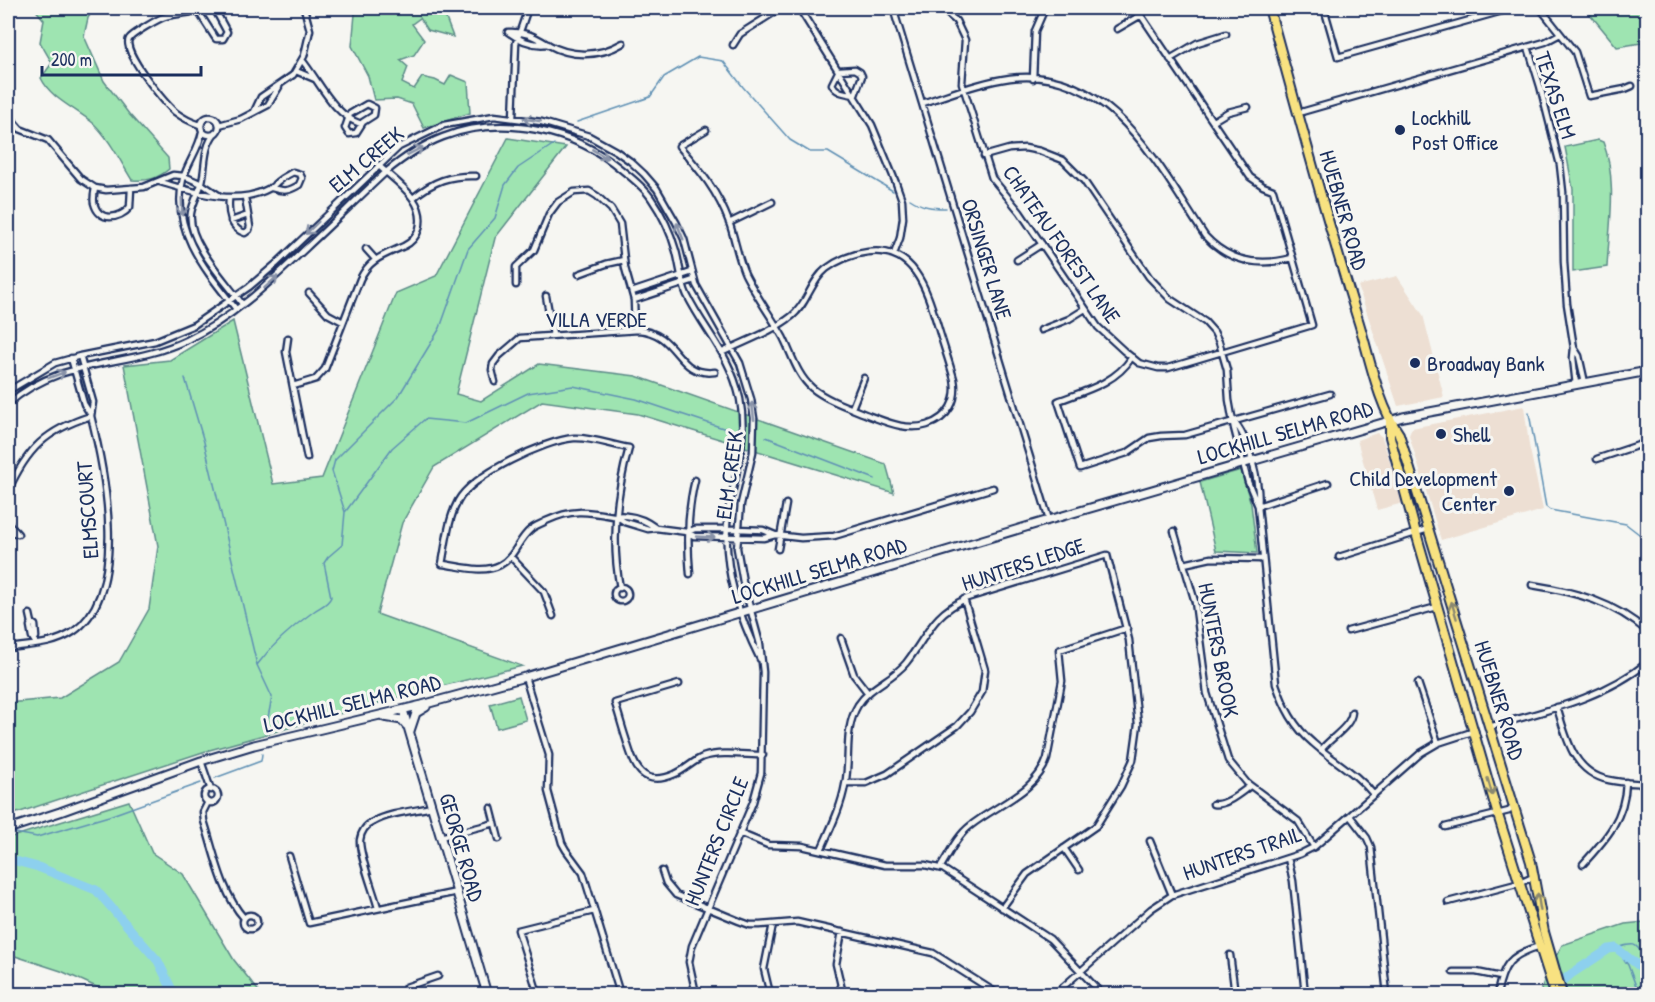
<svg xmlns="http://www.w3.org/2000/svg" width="1655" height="1002" viewBox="0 0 1655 1002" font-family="'Patrick Hand',sans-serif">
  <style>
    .built { fill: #eddfd3 }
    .green { fill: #9ee4b1; stroke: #5c8a88; stroke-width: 1.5 }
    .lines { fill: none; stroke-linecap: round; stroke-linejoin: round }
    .stream { stroke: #5f90b4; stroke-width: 1.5 }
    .river { stroke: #8dd0ee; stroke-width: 9 }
    .street-casing { stroke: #1b2f5e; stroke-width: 9 }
    .secondary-casing { stroke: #1b2f5e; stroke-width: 11 }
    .primary-casing { stroke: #1b2f5e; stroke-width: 12 }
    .street { stroke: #f6f6f2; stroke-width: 4.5 }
    .secondary { stroke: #f6f6f2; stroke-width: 7 }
    .primary { stroke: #f8e281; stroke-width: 8 }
    .oneway { stroke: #8892a8 }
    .oneway2 { stroke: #8a8870 }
    .poi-dot { fill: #1b2f5e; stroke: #f6f6f2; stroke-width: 2 }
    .labels { text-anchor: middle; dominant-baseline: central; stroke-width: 6; stroke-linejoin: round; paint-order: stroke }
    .street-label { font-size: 22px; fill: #1b2f5e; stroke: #f6f6f2 }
    .poi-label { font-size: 22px; fill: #1b2f5e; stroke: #f6f6f2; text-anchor: start }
  </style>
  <rect width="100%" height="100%" fill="#f6f6f2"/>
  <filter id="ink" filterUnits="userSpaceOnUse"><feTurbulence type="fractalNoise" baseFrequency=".0167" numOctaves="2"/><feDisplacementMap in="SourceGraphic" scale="12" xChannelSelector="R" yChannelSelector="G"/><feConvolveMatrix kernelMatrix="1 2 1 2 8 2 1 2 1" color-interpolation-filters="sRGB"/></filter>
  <g filter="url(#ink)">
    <path class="built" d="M1397,276l26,39 21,82 -46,9 -40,-120z
      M1524,406l5,39 14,65 -102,30 -32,-105 3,-7z
      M1377,433l5,4 21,66 -26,7 -20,-70z"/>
    <path class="green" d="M34,8h60l-6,10 -4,18 20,45 25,33 39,44 1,11c-12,10 -21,12 -37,11 -12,-19 -22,-41 -39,-57 -18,-15 -42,-24 -52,-45l11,-15 -12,-21 4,-22z
      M352,8h90l11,29 -25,-7 -8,-12 -8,6 12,16 -10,15 -14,5 8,7 -6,16 12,6 8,-12 13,3 10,5 6,-10 17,7 2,31 -46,15 -12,-24 -15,-5 -23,1 -6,-24 -16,-30 3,-32z
      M1585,8h62v34l-30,5z
      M508,138l58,9 -71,91 -39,156 25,7 58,-37 97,12 250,88 8,29 -256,-79 -96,-13 -108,66 -32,56 -25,91 145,52 -104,26 -212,59 -198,65v-113l52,-5 59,-36 30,-53 9,-63 -34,-181 46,-5 63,-39 40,163 49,-6 74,-185 40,-17z
      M1598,140l5,2c15,38 6,85 4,125l-34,5v-83l-8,-42z
      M1241,470l10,34 6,49 -41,-2 -16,-69z
      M519,696l7,24 -29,8 -7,-24z
      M129,801l23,52 31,21 51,86 27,34h-149l-51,-23 -52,-17 -1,4v-120z
      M1645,922l2,2v70h-107l5,-17 17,-32 63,-21z"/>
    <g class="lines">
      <path class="stream" d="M577,122l73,-25 14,-20 34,-20 25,4 20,26 47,53 20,12h18l65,39
        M910,199c12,8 22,9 36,9
        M185,378l19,64 53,223
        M1529,413l17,94 4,3 76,14 22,17
        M766,437l109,42
        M346,511l46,-63 33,-29 41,4 62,-30 45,-7 63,13 96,32
        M265,733l7,-36 -15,-32c15,-20 35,-38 56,-53 6,-5 15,-7 18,-15l-7,-34 4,-6 14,-12 3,-33 -13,-41 3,-11 63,-63 42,-69 28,-79 27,-31 10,-33 13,-17 36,-24
        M215,778l46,-17 1,-7
        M10,832l27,5 72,-21 92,-33
        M1639,994l-11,-29 -12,-17c23,-7 19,-4 32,15"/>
      <path class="river" d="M8,859l30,8 58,23 62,71 16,33
        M1555,988l16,-14 38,-25 7,-1 32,25"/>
      <g class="street-casing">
        <path id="street" d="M799,8l73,117 24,58 6,17 1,18 -3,20 -6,16
          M893,8l156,512
          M941,8l15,13 9,19 -3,43 30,95 28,34 78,115 26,24 15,12 19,5h10l144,-43 -39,-135 -10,-4 -13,-9 -114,-169
          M1324,8l14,49 175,-49
          M1540,8l35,44 14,44 36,-7 7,-3
          M198,11l16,25 2,3h7l4,-7 -13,-24
          M1117,29l24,-14
          M548,44c-15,2 -28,-3 -40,-12 16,-1 26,4 39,12 25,14 52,13 76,-1
          M733,45l7,-11 41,-26
          M1528,47l12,39 20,79 3,27 1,70 3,42 7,44 -1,10 3,27
          M1170,59l27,-16 29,-9
          M302,60c17,21 32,56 59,64
          M855,69l5,3 2,4 -7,19c-10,-2 -19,-2 -23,-11l7,-14z
          M296,71l19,8
          M1033,79l2,-48 10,-23
          M922,103c29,-9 58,-21 88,-25 100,-13 149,89 195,158 24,26 54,31 87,22
          M367,104l8,4 -1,7 -11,7 -7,11 -7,1 -4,-6 5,-14z
          M8,108l6,14 6,7 28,11 33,39 14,9 11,2 38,-3 29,-12 11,1 18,8 18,12
          M254,112l7,-15 32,-22 11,-19 6,-26 -6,-22
          M1298,113l247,-71 15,-8
          M201 126a9 9 0 1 1 18 0a9 9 0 1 1-18 0Z
          M513,118l3,-75 12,-35
          M1213,121l15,-9 20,-5
          M200,125c-9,-3 -17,-7 -25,-13 -10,-9 -53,-60 -46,-73 3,-5 29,-20 35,-22 15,-5 26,-2 41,-9
          M219,125l22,-6 27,-14 11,-18
          M706,130l-27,16c21,24 39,46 50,76 6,17 9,36 16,52 11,22 26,42 38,63 9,18 14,38 29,51 16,13 39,20 58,28 19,7 37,15 57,9 22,-7 31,-25 27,-46 -5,-18 -11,-35 -16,-52 -11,-36 -23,-81 -70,-75 -15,2 -30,8 -42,17 -16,13 -18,34 -34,47 -20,16 -47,25 -69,36
          M202,132c-3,17 -14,30 -19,47 -13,51 24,93 53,130
          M215,133c-12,15 -9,32 -13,49 -3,10 -9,20 -11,31 -4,29 35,68 51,91
          M984,156l25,-7 16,-1 15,3 23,9 21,21 65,96 21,22 35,23 9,10 5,10 8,28 2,30 5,28 14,54 10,24
          M160,182c35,10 75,25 110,6 6,-3 2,-2 7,-6 4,-4 11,-7 16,-10l7,2 2,4 -3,7c-10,6 -15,7 -27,3
          M95,188c-1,5 -2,10 -1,15 5,20 26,16 36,4l1,-19
          M413,198c20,-17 37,-23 63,-22
          M229,199c-1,13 1,30 16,34l4,-3 1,-3 -5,-30
          M231,221l17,-6
          M729,223l43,-21
          M366,249l9,10
          M1017,260l25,-16
          M579,274l27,-10 18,-4
          M516,285v-18l18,-17 15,-36 9,-12 16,-10 15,-1 8,5 14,13 9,15 5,44 9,32 1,30
          M632,292l60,-20
          M309,293l19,21 15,8
          M546,296l7,39
          M634,300l60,-20
          M1041,330l28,-11 16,-10
          M288,338l-2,14 21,106
          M1574,348l5,8 6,27
          M80,356l13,46 -2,14
          M1132,357c-16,26 -47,34 -74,44l22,67 47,-15 22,-15 12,-2 24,-1 145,-41
          M71,358l13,46 7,11
          M495,382l-3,-12 1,-6 6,-8 21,-18 118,-8c42,3 37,47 77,42
          M293,386l23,-7 9,-10 35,-90c10,-21 25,-24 44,-33 7,-3 13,-10 15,-17 8,-29 -23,-47 -41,-64
          M8,391l47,-28 25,-7 75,-15 39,-16 55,-38 27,-23 123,-117 45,-22 50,-9 48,6 47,14 27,15 14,10 14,13 13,15 19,33 8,17 12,46 44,78 11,36 3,19 -1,34 -12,52 -4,44 6,34 17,62 3,28 -2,101 -8,29 -61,144 -3,16 7,32
          M8,404c54,-48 118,-35 179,-64 45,-21 83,-58 119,-92 27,-25 53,-51 80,-76 17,-14 36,-27 57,-35 59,-23 132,-7 179,33 10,8 22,17 29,28 11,16 20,35 25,53 4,15 5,31 11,44 19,38 43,59 53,104 7,37 -2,68 -10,103 -11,53 6,109 30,157
          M852,408l12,-30
          M1234,422c14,14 27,64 24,84l18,178c8,23 18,43 37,59 20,18 44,30 61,52
          M1597,459l51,-17
          M8,491c19,-42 38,-61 83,-75 14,56 39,177 -18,216 -19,13 -43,13 -65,16
          M1258,506l70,-23
          M616,516l9,6 23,7 8,-1 31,4 7,4 70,2 11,-3
          M8,523l10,11 -10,-3
          M1174,531l21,71 12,91 21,67 19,23 51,38 16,26
          M687,532l8,-3h43l25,1 12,5 26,3 33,-2 159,-48
          M778,549l8,-45
          M511,557l33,35 9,24
          M1339,557l89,-28
          M1184,564l27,-6 51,1
          M690,574c-3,-32 -3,-62 5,-94
          M1532,585c44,7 82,17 116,47
          M614 594a7 7 0 1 1 14 0a7 7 0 1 1-14 0Z
          M620,588c-9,-47 -4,-94 9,-140 -18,-3 -38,-11 -55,-10 -29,2 -102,37 -116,63 -10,18 -12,43 -16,63 18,2 41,10 58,1 15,-8 18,-25 30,-35 4,-4 11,-6 16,-9 26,-12 39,-10 67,-5 4,0 9,-1 14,0 10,1 21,6 29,12
          M30,614l2,9 3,2 1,12 -2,3
          M32,623l-2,3 2,11 3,5
          M1348,631l89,-24
          M841,638l13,37 14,18
          M525,677l24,78 -1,36 14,52 4,7 17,23 37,121
          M1418,683l20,60
          M679,684l-64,19c4,12 7,24 11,36 8,26 15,50 49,35 10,-4 18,-13 28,-17 18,-6 42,-2 60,-2
          M1557,707c9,30 16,66 52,73 13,3 26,3 39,4
          M1489,727c55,-16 114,-28 159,-65
          M1321,750c9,-12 30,-23 31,-38
          M201,761l10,29
          M846,783h20l21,-9 70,-48 13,-14 12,-20 3,-22 -21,-71
          M204 796a7 7 0 1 1 14 0a7 7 0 1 1-14 0Z
          M208,802l-5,10 1,9c10,31 18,73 40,97
          M1213,804c13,2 27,-11 37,-18
          M491,808l8,31
          M1350,816l17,22 4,9 16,147
          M1445,827l64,-16 4,-4
          M739,833l29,12 34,1 83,19h40l18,4 107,70 52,55
          M440,837l55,-14
          M1150,841l22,54
          M1064,848l15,22
          M821,850c9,-21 20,-42 24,-65 6,-27 -2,-55 13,-80 12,-19 34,-25 48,-42 23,-29 24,-47 61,-65l140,-43 22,85 9,84 -5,36 -12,26 -25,40 -69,48 -25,34
          M289,856l20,67 148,-31
          M1288,858l5,23 12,113
          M1583,864c23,-25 42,-46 43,-82
          M940,868c9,-14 17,-32 30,-42 26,-21 66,-34 77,-67l15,-78 -3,-31 68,-22
          M662,871l4,12 10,12 63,26 11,4h10l37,-3 136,31 65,41
          M1448,902l72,-19 15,-7
          M378,908c-4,-16 -19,-53 -18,-68 1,-8 6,-15 13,-18 16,-9 40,-11 59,-15
          M243 922a7 7 0 1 1 14 0a7 7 0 1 1-14 0Z
          M842,932l-6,32 7,30
          M1230,955l5,39
          M1453,972h23l25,5
          M331,992v2
          M408,994l-2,-7 32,-11
          M538,994l-20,-64 76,-19
          M770,994l-6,-25 9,-45
          M1055,994l96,-85 21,-14 128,-41 14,-7 107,-94 17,-10 37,-12
          M1161,994l2,-2
          M1497,994c6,-30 13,-39 43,-48"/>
      </g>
      <g class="secondary-casing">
        <path id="secondary" d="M403,710l84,284
          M384,717l18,3 4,5
          M410,731l6,-18 10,-6
          M8,829l52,-17 141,-51 53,-16 168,-40 103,-28 524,-157 354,-103 245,-46"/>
      </g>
      <g class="primary-casing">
        <path id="primary" d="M1269,8c29,105 57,211 90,315 11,36 19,81 40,111l132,428 13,70 18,62
          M1390,421v16l26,96 81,279 58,182"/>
      </g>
      <use href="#street" class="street"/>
      <use href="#secondary" class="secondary"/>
      <use href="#primary" class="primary"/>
    </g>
    <defs><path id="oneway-shaft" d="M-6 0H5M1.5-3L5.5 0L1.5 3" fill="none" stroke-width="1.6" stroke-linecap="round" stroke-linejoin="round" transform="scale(1.5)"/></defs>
    <g class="oneway">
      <use href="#oneway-shaft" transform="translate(532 120) rotate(-171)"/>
      <use href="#oneway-shaft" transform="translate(415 151) rotate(-28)"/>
      <use href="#oneway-shaft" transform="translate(600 154) rotate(31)"/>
      <use href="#oneway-shaft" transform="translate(182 207) rotate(88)"/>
      <use href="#oneway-shaft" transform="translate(312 228) rotate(136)"/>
      <use href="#oneway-shaft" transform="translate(680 231) rotate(-112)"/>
      <use href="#oneway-shaft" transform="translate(271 282) rotate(-42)"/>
      <use href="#oneway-shaft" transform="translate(57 375) rotate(-21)"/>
      <use href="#oneway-shaft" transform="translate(753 411) rotate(-97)"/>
      <use href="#oneway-shaft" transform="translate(706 537) rotate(3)"/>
    </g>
    <g class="oneway2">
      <use href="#oneway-shaft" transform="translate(1454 610) rotate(-107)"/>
      <use href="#oneway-shaft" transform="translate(1490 787) rotate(74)"/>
      <use href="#oneway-shaft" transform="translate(1539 902) rotate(-99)"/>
    </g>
  </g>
  <g class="poi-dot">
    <circle cx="1400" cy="130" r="6"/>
    <circle cx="1415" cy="363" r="6"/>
    <circle cx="1441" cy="434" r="6"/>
    <circle cx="1509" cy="491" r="6"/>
  </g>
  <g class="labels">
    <g class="street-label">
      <text transform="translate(1556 95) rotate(72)">TEXAS ELM</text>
      <text transform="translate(366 159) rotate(-40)">ELM CREEK</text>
      <text transform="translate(1344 210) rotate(74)">HUEBNER ROAD</text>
      <text transform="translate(1062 244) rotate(55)">CHATEAU FOREST LANE</text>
      <text transform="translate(987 259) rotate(73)">ORSINGER LANE</text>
      <text x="596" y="319">VILLA VERDE</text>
      <text transform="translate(1285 432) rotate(-16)">LOCKHILL SELMA ROAD</text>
      <text transform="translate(729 475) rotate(-82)">ELM CREEK</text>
      <text transform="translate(87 510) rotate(-94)">ELMSCOURT</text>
      <text transform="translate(1023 564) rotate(-18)">HUNTERS LEDGE</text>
      <text transform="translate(819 570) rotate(-17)">LOCKHILL SELMA ROAD</text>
      <text transform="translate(1219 650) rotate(79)">HUNTERS BROOK</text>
      <text transform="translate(1500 700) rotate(73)">HUEBNER ROAD</text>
      <text transform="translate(352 703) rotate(-14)">LOCKHILL SELMA ROAD</text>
      <text transform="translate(716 841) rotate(-68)">HUNTERS CIRCLE</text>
      <text transform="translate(462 847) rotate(74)">GEORGE ROAD</text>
      <text transform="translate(1242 853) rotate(-19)">HUNTERS TRAIL</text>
    </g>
    <g class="poi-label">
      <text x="1412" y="117">Lockhill<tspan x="1412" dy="25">Post Office</tspan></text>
      <text x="1427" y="363">Broadway Bank</text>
      <text x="1453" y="434">Shell</text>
      <text x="1497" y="478" text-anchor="end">Child Development<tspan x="1497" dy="25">Center</tspan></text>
    </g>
  </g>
  <rect width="1655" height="1002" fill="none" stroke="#f6f6f2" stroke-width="30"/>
  <rect x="15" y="15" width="1625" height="972" fill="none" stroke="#1b2f5e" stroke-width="2" filter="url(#ink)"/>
  <path d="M42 66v9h159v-9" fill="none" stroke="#1b2f5e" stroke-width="3"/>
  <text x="51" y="66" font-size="18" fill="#1b2f5e" stroke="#f6f6f2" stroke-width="4.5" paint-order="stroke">200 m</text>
</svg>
